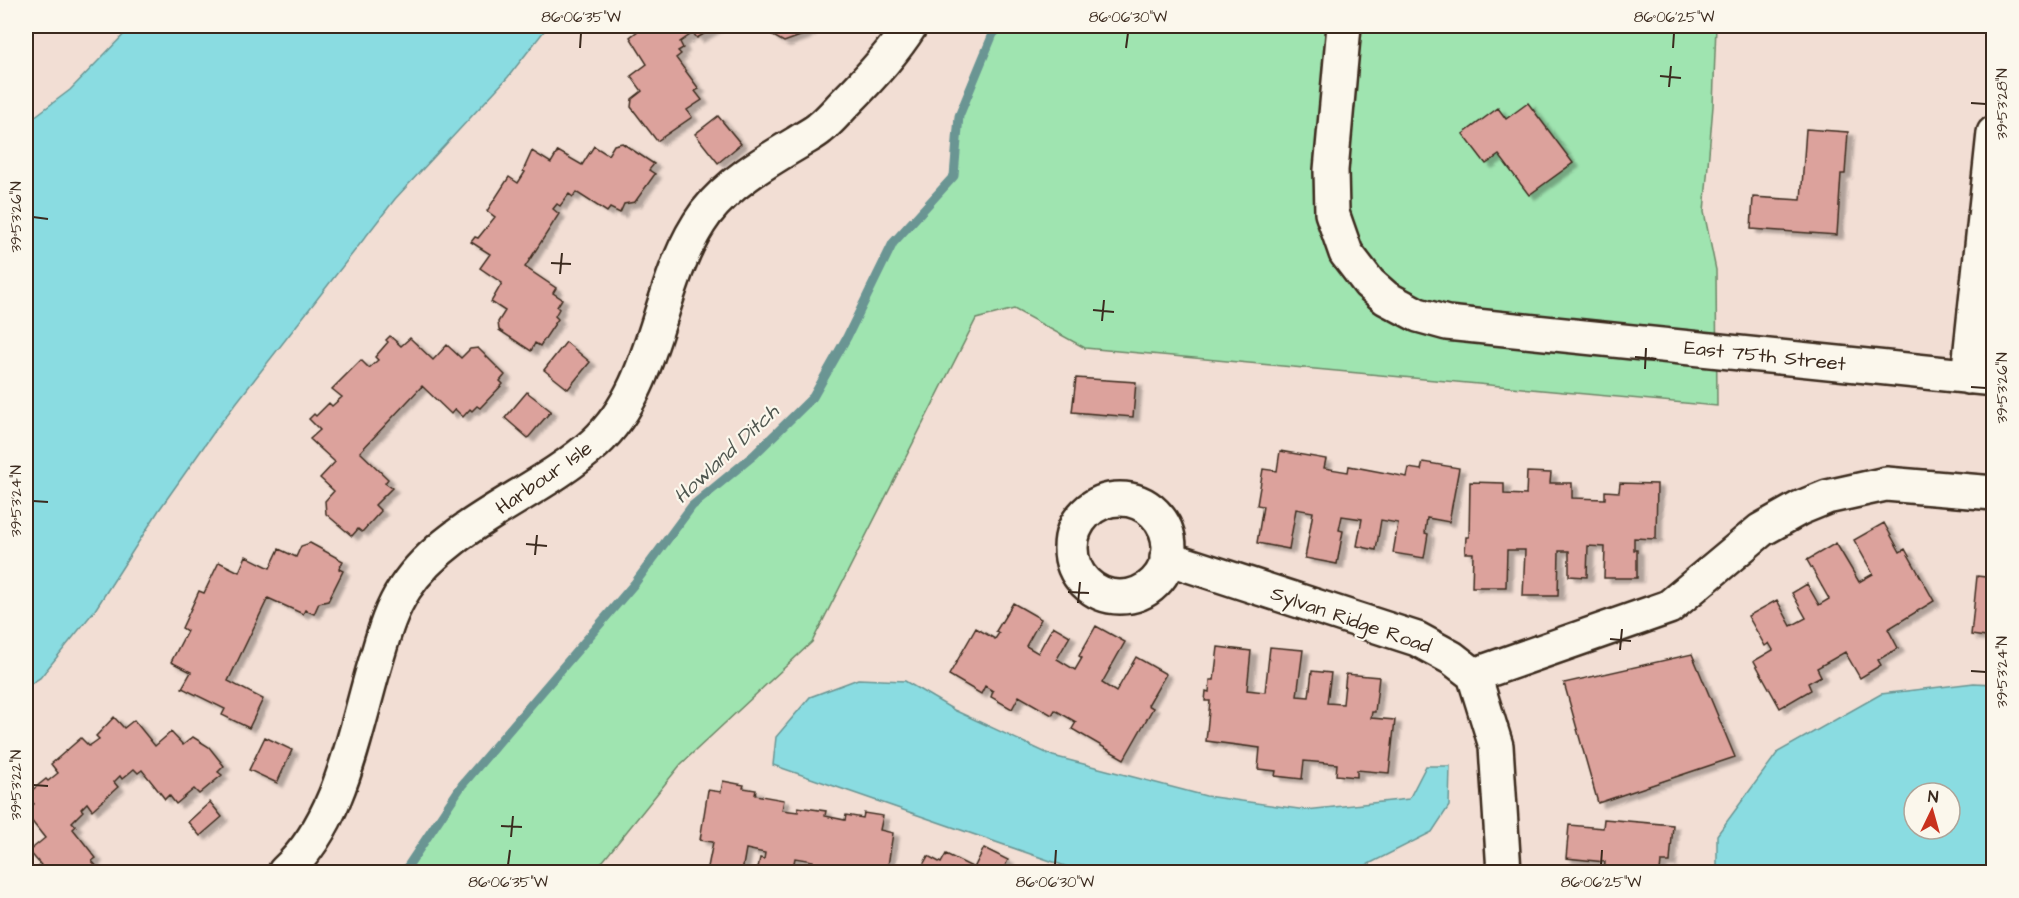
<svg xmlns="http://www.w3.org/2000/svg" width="2019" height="898" viewBox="0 0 2019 898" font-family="'Architects Daughter',sans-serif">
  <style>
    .green { fill: #9fe4b0; stroke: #6d8767; stroke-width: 1.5 }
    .water { fill: #8adce1; stroke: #6a9593; stroke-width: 1.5; fill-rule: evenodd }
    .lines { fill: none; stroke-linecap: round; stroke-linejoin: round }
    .stream { stroke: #6a9593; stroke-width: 9 }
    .building { fill: #dca29c; stroke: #3b2a1e; stroke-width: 1.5; filter: url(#shadow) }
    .street-casing { stroke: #3b2a1e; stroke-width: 38 }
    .street { stroke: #fbf7ec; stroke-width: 33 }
    .ticks { fill: none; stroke: #3b2a1e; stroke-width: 2 }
    .labels { text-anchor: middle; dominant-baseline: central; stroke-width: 4.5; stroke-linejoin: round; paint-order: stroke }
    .street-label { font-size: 20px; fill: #3b2a1e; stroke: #fbf7ec }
    .water-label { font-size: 21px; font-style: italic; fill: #4f564f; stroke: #fbf7ec }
    .neatline { fill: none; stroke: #3b2a1e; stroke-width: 2 }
    .ticks-label { font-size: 15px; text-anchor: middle; fill: #3b2a1e }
  </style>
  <defs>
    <filter id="shadow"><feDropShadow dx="6" dy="4" stdDeviation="1.5" flood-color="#0004"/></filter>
  </defs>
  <rect width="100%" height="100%" fill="#f2ded4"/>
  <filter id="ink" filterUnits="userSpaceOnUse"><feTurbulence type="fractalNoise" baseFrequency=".0167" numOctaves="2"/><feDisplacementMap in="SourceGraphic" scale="12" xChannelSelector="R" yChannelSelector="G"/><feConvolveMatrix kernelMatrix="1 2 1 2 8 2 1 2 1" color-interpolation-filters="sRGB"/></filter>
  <g filter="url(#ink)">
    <path class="green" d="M1002,26h714l-3,80 -9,106 12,58 1,136 -632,-58 -71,-39 -38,10 -164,323 -131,122 -78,97 -17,11h-182l58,-87 173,-202 57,-77 62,-51 59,-58 34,-60 46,-94 61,-67 5,-60 34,-82z"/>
    <path class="water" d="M132,26h416l-40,51 -113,122 -176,226 -60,85 -64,100 -55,68 -14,9v-564l44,-33z
      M858,679l47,2 49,29 99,46 153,40 100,14 103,-11 17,-33h24l-1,40 -17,26 -79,40h-276l-9,-5 -295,-102 3,-28 34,-40z
      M1974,683l19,1v188h-276v-37l61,-83 103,-58zM1914,793h36v36h-36z"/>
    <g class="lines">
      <path class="stream" d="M404,872l58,-87 173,-202 57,-77 62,-51 59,-58 34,-60 46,-94 61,-67 5,-60 34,-82 9,-8"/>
    </g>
    <path class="building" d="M636,26h82l-21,12 -4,-5 -13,9 3,6 -5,3 3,3 -5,4 23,31 -4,2 7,9 -15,10 5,7 -35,24 -26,-34 1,-8 10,-8 -11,-15 16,-12 -17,-27 9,-7z
      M766,26h49l-12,9 -19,7 -11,-6z
      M1528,103l45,60 -44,32 -30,-40 -13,9 -23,-30 35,-26 8,11z
      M718,116l23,28 -23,19 -23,-29z
      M1806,129l42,3 -3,42h-4l-4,61 -86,-6 2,-32 48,3z
      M622,143l32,21 -5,6 6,4 -20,28 -11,2 -4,9 -10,-5 -3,4 -31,-20 -3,5 -4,-3 -9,12 -3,-2 -4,5 6,5 -34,53 31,21 -3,5 9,6 -5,8 2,2 -4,7 3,3 -18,27 -5,-3 -4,8 -32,-21 -1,-8 7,-11 -14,-9 11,-19 -22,-15 10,-14 -19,-12 4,-5 3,1 17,-21 -8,-6 22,-34 9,6 7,-11 -2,-1 9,-20 19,12 7,-12 24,14 12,-19 14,9 6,-10z
      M390,336l11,10 9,-8 23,22 14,-15 14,13 9,-9 8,-1 27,27 -5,6 3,3 -23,24 -3,-2 -5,5 -2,-2 -7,8 -8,-8 -4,5 -29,-28 -62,66 28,27 -3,4 7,5 -17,17 6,6 -19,21 -4,-3 -6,7 -26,-22 -1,-13 9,-10 -14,-13 15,-16 -25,-23 10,-9 -11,-11 5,-5 2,2 13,-13 3,3 10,-9 -10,-8 29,-29 8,8 9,-8 -3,-3 13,-15 -2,-2z
      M566,342l24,20 -22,27 -24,-19z
      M1076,378l60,4 -3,35 -61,-5z
      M527,392l24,19 -23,27 -23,-20z
      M1280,451l46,8 -2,9 24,4 1,-6 58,11 2,-9 12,2 2,-8 36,6 -10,54 -22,-4 -2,15 3,1 -4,24 -31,-5 5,-30 -17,-3 -5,30 -19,-4 5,-27 -20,-3 -3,14 4,1 -6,33 -32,-6 8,-46 -17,-3 -7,40 -32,-6 6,-37 -6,-1 6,-36 14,2z
      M1527,472l24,1 -1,10h22v15l33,1v-8l14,1 1,-9 37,1 -1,55 -22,-1v12h3v28h-33l1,-31 -17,-1 -1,31 -18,-1v-25h-10l-1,45h-35l2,-46h-18l-1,37h-34l1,-34h-8l1,-16h3l1,-55 34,1v11l22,1z
      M1884,523l16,29 5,-3 29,52 -46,28 10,19 -20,12 3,5 -21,13 -15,-26 -28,16 4,8 -13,7 3,7 -31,18 -26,-47 19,-11 -4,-7 -4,3 -17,-30 29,-16 14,26 15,-8 -14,-25 15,-9 12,21 10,-6 -22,-39 29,-17 23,39 14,-8 -19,-34z
      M310,543l33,18 -4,8 4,2 -15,30 -9,2 -5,11 -9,-4 -2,4 -35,-16 -40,83 35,18 -14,29 -27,-13 3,-6 -43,-21 9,-16 -20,-10 16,-31 -5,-3 17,-37 5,2 15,-31 20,10 7,-16 24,12 9,-19 17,8 5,-11z
      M1977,576l17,2v60l-23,-3z
      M1013,603l28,16 -15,27 12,7 15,-27 17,10 -13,23 18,11 7,-12 -3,-2 17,-30 29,16 -23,41 14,9 20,-35 30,17 -18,31 5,3 -29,51 -52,-30 4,-7 -21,-12 -3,5 -33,-19 -7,13 -21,-12 2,-6 -8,-5 -4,8 -32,-19 27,-47 19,11 4,-6 -3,-2z
      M1218,647l33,4 -4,39 18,2 5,-45 33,3 -6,46 12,1 3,-26 19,2 -4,30 16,1 3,-30 33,3 -4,35h-3l-1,6 24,2 -6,53 -32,-3v7l-21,-2 1,-11 -33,-3 -2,18 -27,-3 1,-5 -18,-2 2,-21 -54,-7 4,-40h-5l1,-10 3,1 1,-12h4z
      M1692,654l43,103 -137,46 -34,-120z
      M114,717l10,11 10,-8 21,26 16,-14 12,13 10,-8 16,10 15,19 -6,6 4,3 -23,19 -5,-5 -18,15 -7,-9 -4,4 -23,-29 -4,3 -4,-4 -12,10 -2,-3 -6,6 4,5 -26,23 -5,-7 -6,6 2,2 -11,11 4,4 -3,3 23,29 -4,3 7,8 -4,3h-64l10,-7 -12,-14 16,-13 -19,-24v-4l8,-6 -8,-9 20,-16 2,2 10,-8 -7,-9 30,-26 8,8 10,-7 -3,-3z
      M265,737l27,13 -15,33 -28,-13z
      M723,781l21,4 -1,3 13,2 -1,5 29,5 -2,10 16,2v-5l28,4 -1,5 20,4 1,-5 17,3 1,-5 19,3 -3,14 13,3 -6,39h-76l2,-11 -18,-3 -3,14h-35l3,-14 4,1 1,-6 -19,-4 -4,23h-35l6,-30 -13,-2 8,-50 13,2z
      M210,802l12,15 -22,19 -12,-14z
      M1604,819l69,6 -3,37h-9l-1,10h4h-60l1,-10 -39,-4 3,-33 34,3z
      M984,848l24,12 -5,10 5,2h-89l9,-16 13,7 5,-9 28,14z"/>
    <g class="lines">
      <g class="street-casing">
        <path id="street" d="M1344,26l-13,144 1,43 14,40 23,30 17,15 32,17 29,8 547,56
          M1968,377l26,-244
          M1071 548a49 49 0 1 1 98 0a49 49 0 1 1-98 0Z
          M1167,558l250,81 35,19 22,17 22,71 8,126
          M1474,675l195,-68 92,-77 39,-22 27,-11 59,-13 108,9
          M285,872c56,-51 69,-138 90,-208 8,-27 14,-52 30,-76 42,-64 134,-94 190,-145 65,-59 60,-161 111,-230 23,-30 59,-51 91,-70 7,-5 16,-9 23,-15 10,-8 18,-18 27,-27 23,-23 45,-47 63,-75"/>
      </g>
      <use href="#street" class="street"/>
    </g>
  </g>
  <path class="ticks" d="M580,48l1,-15M1126,48l2,-15M1673,48l1,-15M1660,76l21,2M1669,87l2,-21M1971,103l15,1M33,217l15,2M551,263l20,1M560,274l2,-21M1093,310l21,2M1102,321l2,-21M1635,357l21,2M1645,369l1,-21M1971,387l15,1M33,501l15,1M526,544l21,2M535,555l2,-20M1068,592l21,1M1078,603l2,-21M1610,639l21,2M1620,650l2,-21M1971,671l15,1M33,785l15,1M501,826l21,1M511,837l2,-21M508,865l2,-15M1055,865l1,-15M1601,865l1,-15"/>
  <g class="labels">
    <g class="street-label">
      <text transform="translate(1765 356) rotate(6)">East 75th Street</text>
      <text transform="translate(544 478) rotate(-35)">Harbour Isle</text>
      <text transform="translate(1351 620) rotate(19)">Sylvan Ridge Road</text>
    </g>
    <g class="water-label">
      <text transform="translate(726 454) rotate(-43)">Howland Ditch</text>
    </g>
  </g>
  <rect width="2019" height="898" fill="none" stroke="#fbf7ec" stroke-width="66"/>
  <g transform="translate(1932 811) rotate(5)"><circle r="28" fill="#fbf7ec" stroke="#aea59a" stroke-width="1.5"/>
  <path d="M0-4.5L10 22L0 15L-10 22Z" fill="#c8321e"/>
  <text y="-9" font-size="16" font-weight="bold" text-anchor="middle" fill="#3b2a1e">N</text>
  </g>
  <rect x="33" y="33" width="1953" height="832" class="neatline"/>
  <g class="ticks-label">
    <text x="581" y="22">86°06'35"W</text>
    <text x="1128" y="22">86°06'30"W</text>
    <text x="1674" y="22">86°06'25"W</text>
    <text transform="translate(2002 104) rotate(-90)" y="5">39°53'28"N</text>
    <text transform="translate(16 217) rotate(-90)" y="5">39°53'26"N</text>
    <text transform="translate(2002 388) rotate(-90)" y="5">39°53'26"N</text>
    <text transform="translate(16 501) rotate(-90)" y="5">39°53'24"N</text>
    <text transform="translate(2002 672) rotate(-90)" y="5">39°53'24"N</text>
    <text transform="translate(16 785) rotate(-90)" y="5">39°53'22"N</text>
    <text x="508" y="887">86°06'35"W</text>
    <text x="1055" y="887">86°06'30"W</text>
    <text x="1601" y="887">86°06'25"W</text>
  </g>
</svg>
